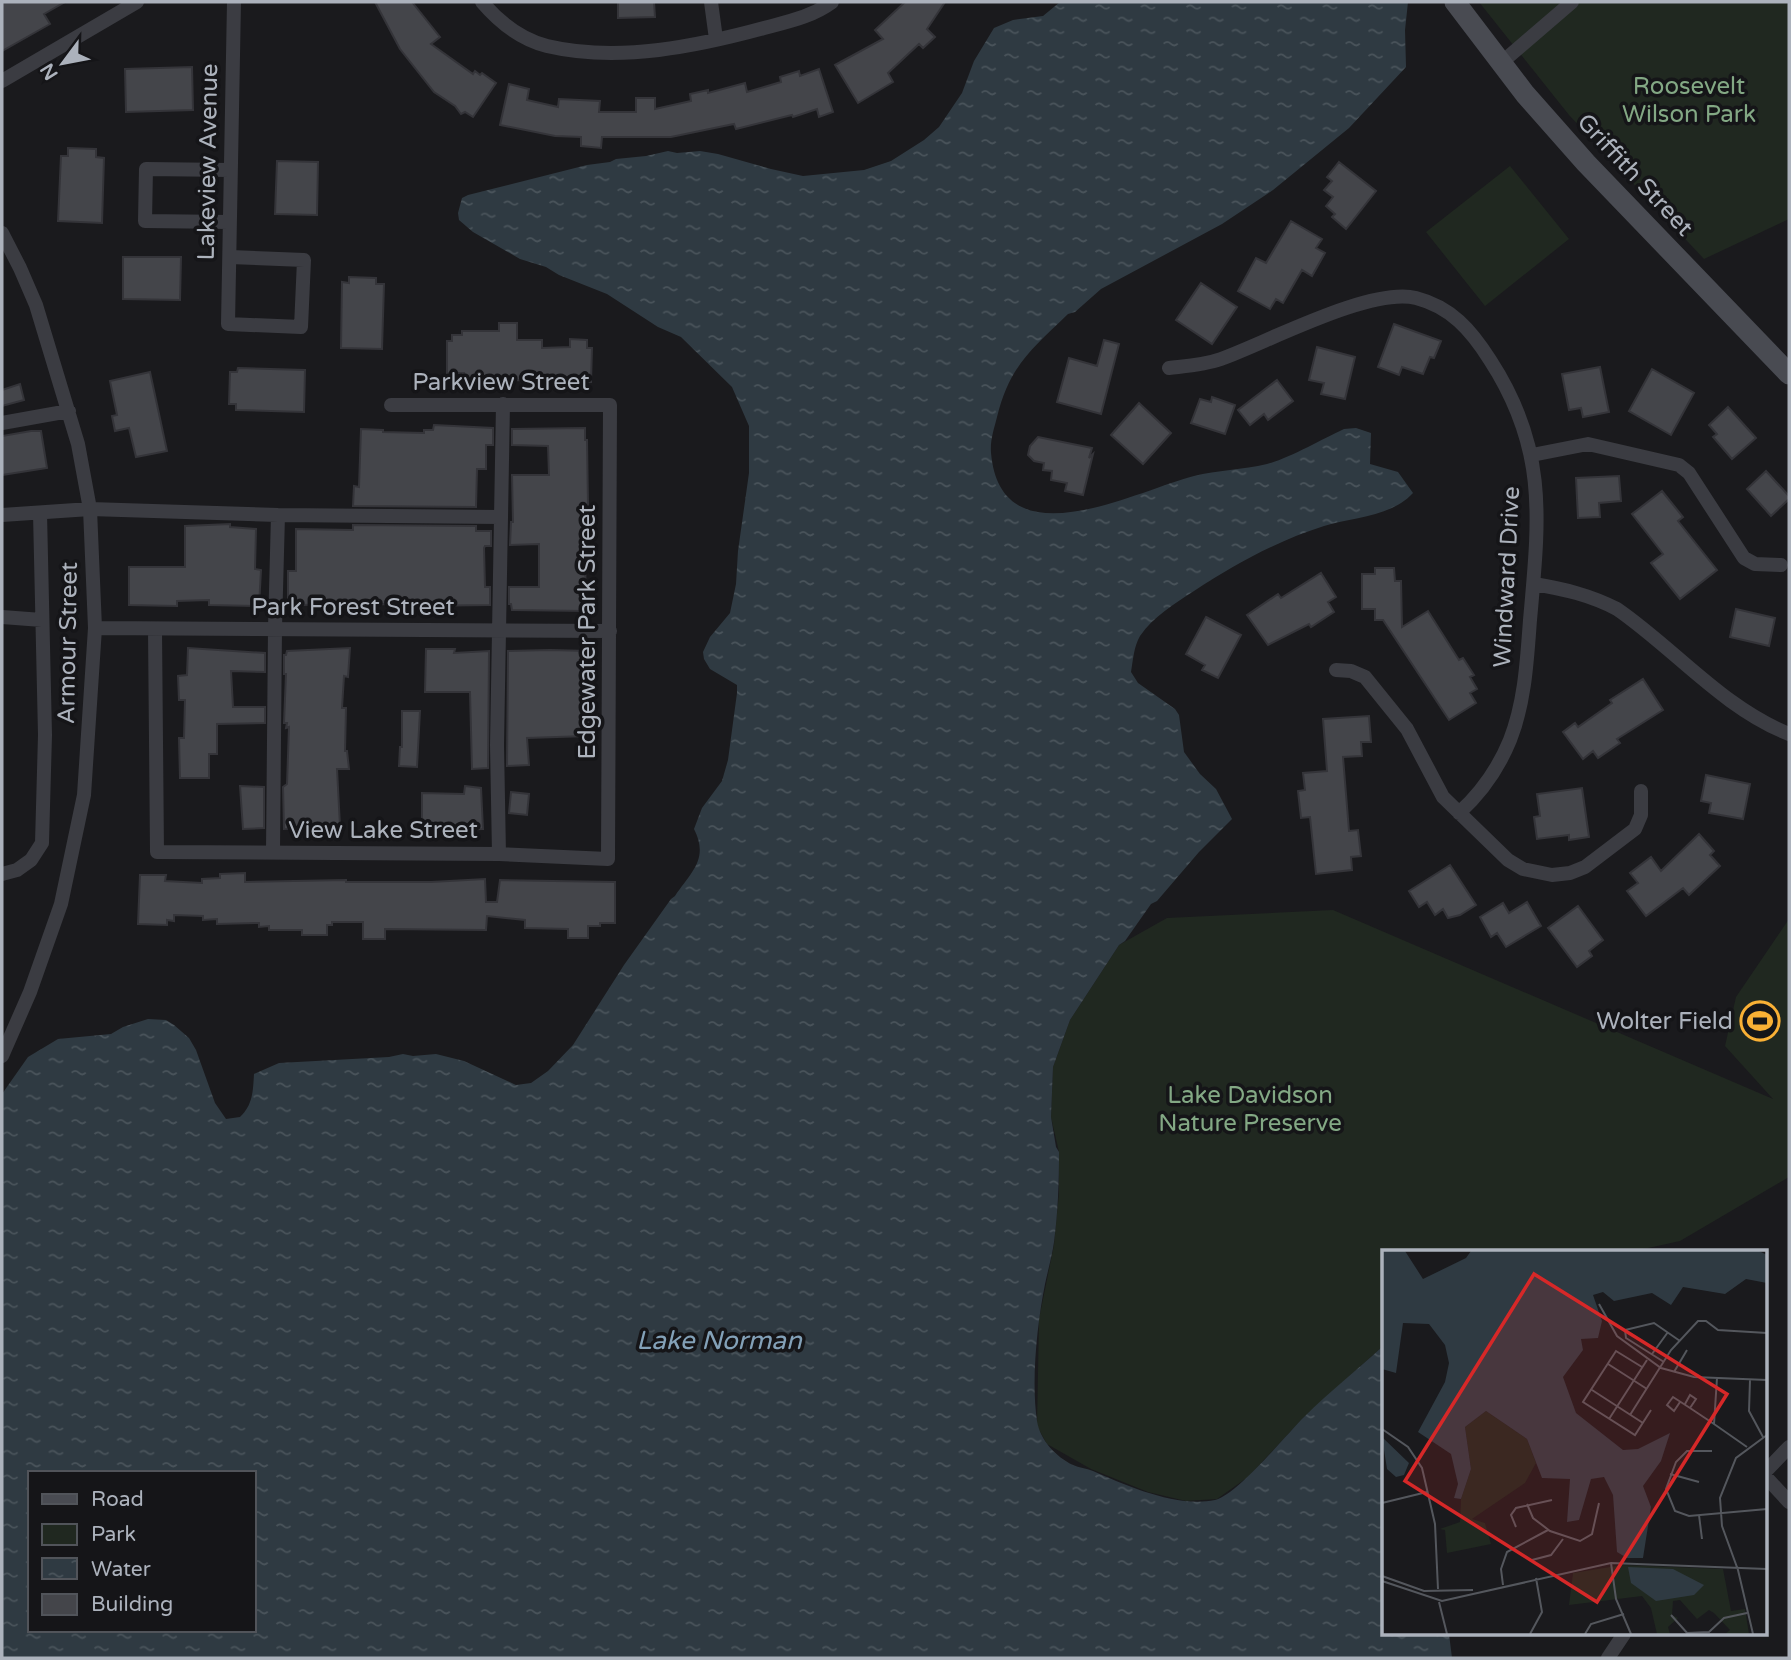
<svg xmlns="http://www.w3.org/2000/svg" width="1791" height="1660" viewBox="0 0 1791 1660" font-family="'Varela Round',sans-serif">
  <style>
    .green { fill: #202820 }
    .water { fill: url(#water-ripples); fill-rule: evenodd }
    .building { fill: #44454a; stroke: #343439; stroke-width: 2 }
    .lines { fill: none; stroke-linecap: round; stroke-linejoin: round }
    .street { stroke: #3b3c42; stroke-width: 14 }
    .secondary { stroke: #494b52; stroke-width: 21 }
    .labels { text-anchor: middle; dominant-baseline: central; stroke-width: 7; stroke-linejoin: round; paint-order: stroke }
    .park-label { font-size: 24px; fill: #83a884; stroke: #151518 }
    .street-label { font-size: 24px; fill: #acb2bc; stroke: #151518 }
    .poi-label { font-size: 24px; fill: #acb2bc; stroke: #151518; text-anchor: end }
    .water-label { font-size: 26px; font-style: italic; fill: #83a1b8; stroke: #151518 }
    .inset-road { fill: none; stroke: #54575d; stroke-width: 2 }
    .view { fill: #d62828; fill-opacity: 0.15; stroke: #d62828; stroke-width: 3.5 }
    .inset-edge { fill: none; stroke: #acb2bc; stroke-width: 3.5 }
  </style>
  <defs>
    <pattern id="water-ripples" width="26" height="14" patternUnits="userSpaceOnUse" patternTransform="scale(1.75)"><rect width="26" height="14" fill="#2f3a42"/><path d="M2 4q2-2 4 0t4 0M15 11q2-2 4 0t4 0" fill="none" stroke="#4a545b"/></pattern>
  </defs>
  <rect width="100%" height="100%" fill="#1a1a1d"/>
  <path class="green" d="M1479,2h307l3,4v213l-85,40 -135,-144z
    M1510,166l59,73 -84,67 -59,-74z
    M1333,910l440,189 -48,-53 11,-49 53,-78v258l-109,64 -50,11h-247v94l-79,71 -56,60 -31,22 -31,2 -38,-9 -57,-23 -44,-25 -10,-18 2,-107 15,-74 5,-52v-41l-8,-35 2,-50 17,-47 49,-75 48,-27z"/>
  <path class="water" d="M1060,2h348l-3,28 1,37 -57,61 -76,62 -51,34 -121,65 -26,23 -7,2c-37,36 -58,51 -71,103 -3,12 -7,23 -6,36 10,110 142,39 203,23 23,-6 49,-6 73,-12 23,-6 55,-25 77,-35l12,-1 15,5 -1,31 28,8 15,21c-22,24 -60,24 -89,33 -47,15 -89,38 -130,65 -20,13 -40,25 -54,45 -6,10 -7,24 -9,36l7,11 37,26 4,6 5,37 16,22 16,15 16,30 -33,33 -42,49 -6,3 -26,37 -6,4 -49,75 -17,47 -2,50 5,30 3,5c0,31 -1,60 -5,90 -2,14 -6,28 -9,42 -8,40 -14,98 -8,137 3,19 19,36 36,44 6,3 13,3 20,6 34,15 84,37 122,29 22,-5 71,-65 89,-83 25,-25 53,-47 79,-71v288h66l3,24h-1450v-564l26,-37 30,-18 53,-5 12,-7 25,-8 18,1 8,5 15,13 7,12 19,53 11,16 14,-2c13,-12 13,-26 14,-43l25,-11 110,-6 14,-3 10,2 23,-2 28,7 52,24 15,-2 17,-12 25,-26 51,-80 47,-66 4,-3c17,-25 34,-37 19,-67l8,-21 20,-27 6,-21 9,-67v-8l-27,-16 -6,-10 -1,-7 7,-15 20,-24 6,-29 2,-33 11,-78v-47l-17,-39 -51,-50 -23,-10 -51,-33 -48,-19 -13,-8 -26,-8 -47,-27 -14,-12 -1,-7 4,-15 6,-3 119,-30 23,-3 6,-3 30,-3 22,-5 9,2 23,-2 18,3 53,15 32,7 61,-6 27,-9 33,-21 15,-13 23,-34 12,-32 20,-33 19,-8 30,-4zM30,1473h224v157h-224z"/>
  <path class="building" d="M2,2h63l-21,12 6,10 -48,27z
    M375,2h37l28,35 -9,7 42,30 2,-3 5,4 2,-2 14,10 -23,34 -8,-5 -4,2 -6,-8 -21,-14 -34,-43z
    M618,2h36l1,15 -37,1z
    M905,2h40l-18,27 8,8 -12,11 -4,-4 -31,29 5,9 -35,21 -23,-38 48,-26 -8,-9z
    M192,67l1,43 -67,2 -1,-43z
    M819,69l14,43 -14,5 -2,-8 -24,8 -1,-2 -56,14 -2,-5 -63,13h-69l-1,11 -20,-2v-9l-26,-1 -55,-11 9,-41 20,5 -2,11 31,7 1,-8 41,2 -1,11h37v-14h19v11l36,-8 -1,-7 18,-4v3l37,-10 2,9 34,-10 -1,-5 19,-6 1,5z
    M68,148l28,1v8l8,1 -2,65 -44,-2 3,-65h7z
    M277,161l41,1 -1,53 -42,-1z
    M1339,162l37,29 -30,38 -14,-12 3,-3 -9,-8 7,-9 -9,-7 8,-9 -5,-4z
    M1291,221l31,18 -6,9 9,5 -13,23 -10,-6 -19,33 -7,-4 -6,10 -32,-18 18,-33 10,5z
    M123,257h58l-1,43 -57,-1z
    M349,277l27,1v6h8l-2,65 -41,-1 1,-66 7,1z
    M1201,283l36,24 -25,37 -36,-24z
    M499,323h18v17h25v8l28,-1v-8l17,1v8h5l-1,34 -127,-3v-6h-17v-32h5v-6h10v-4h37z
    M1394,324l47,17 -7,17 -4,-1 -7,17 -21,-7 -3,8 -21,-8z
    M1104,340l15,4 -18,70 -44,-12 12,-44 28,8z
    M1317,347l38,10 -10,42 -24,-5 3,-11 -15,-3z
    M1600,367l9,45 -26,5 -2,-9 -12,2 -7,-36z
    M238,368l67,2 -1,42 -68,-2v-6h-7l1,-32h7z
    M1652,369l42,24 -23,42 -42,-24z
    M150,372l17,79 -31,6 -7,-29 -14,3 -3,-15 5,-1 -7,-34z
    M1277,380l16,21 -25,19 -4,-6 -14,11 -12,-15z
    M20,384l4,16 -22,6v-16z
    M1212,397l23,8 -10,29 -34,-11 9,-24 11,3z
    M1139,403l32,30 -28,31 -32,-29z
    M1728,407l28,31 -24,21 -19,-22 4,-3 -8,-9z
    M434,425l59,3v17h-7v24h-9l-1,38 -123,-1 1,-20 5,1 2,-58 22,1v2l41,1v-3h9z
    M585,428v12h2l1,66 -1,46 -2,1 1,58 -74,-1 -1,-6h-2v-17h30v-43l-29,1 1,-23h2l-1,-47h37l-1,-29 -36,-1v-16z
    M31,431h10l6,37 -45,7v-39z
    M1038,437l54,11 -3,10 4,-4 -10,41 -18,-4 2,-8 -16,-3 1,-9 -9,-1 1,-7 -10,-2 -6,-6 2,-9z
    M1766,471l23,25v3l-18,17 -24,-27z
    M1619,476l2,25 -22,2 1,14 -22,1 -2,-40z
    M1662,491l21,26 -5,4 39,49 -37,29 -29,-36 12,-9 -31,-40z
    M230,524v3l26,2 -1,40 6,1 -2,36 -50,-1v-5l-32,1v5l-48,-1v-38h56v-41z
    M353,525l123,1v5h15v15h-6l-1,2 1,39h5v18l-79,1v2h-21v-4l-102,1v-34h8v-42l57,1z
    M1375,568h19l1,13h6l1,46 26,-16 31,49 4,-2 11,17 -4,2 7,12 -7,4 6,10 -27,17 -66,-100h-8v-11h-13v-35h13z
    M1321,573l15,24 -8,5 6,10 -23,15 -2,-3 -41,21 -21,-30 31,-21 3,4z
    M1736,609l39,9 -6,28 -39,-9z
    M1206,617l35,18 -23,43 -16,-8 3,-5 -19,-11z
    M188,648l77,5v19l-34,-1 2,36h32v16l-48,1v30h-8v24h-29l-1,-40h5l1,-38h-6l-1,-24 9,-1z
    M350,648l-2,29 -4,-1 -2,32h4l-1,43h2l2,18h-12l3,57 -56,3 -1,-42 4,-3 2,-57 -3,1 1,-5h-3l2,-49h-2v-19h2l1,-4z
    M426,649h29l-1,4 35,-2 -1,117 -16,1 -2,-77h-45z
    M550,650l38,1 -1,55h6l1,21h-8l1,9 -60,2 2,27 -22,1 1,-115z
    M1643,679l20,31 -46,29 3,4 -22,15 -5,-7 -10,8 -20,-27 12,-9 3,4 34,-24 -2,-3z
    M402,711h18l-3,56 -18,-1 1,-19h2z
    M1369,716l2,26h-10l1,14 -19,1 6,74 9,-1 3,26 -10,1 1,13 -36,4 -6,-57 -9,1 -3,-27 7,-1 -2,-17 24,-2 -4,-52z
    M1706,775l44,9 -7,35 -34,-6 2,-10 -10,-2z
    M240,786l24,1v41l-21,1z
    M465,786l16,2 2,41 -37,1v4h-24v-41l42,1z
    M1582,788l7,49 -20,3v-5l-32,4 -3,-22 6,-1 -3,-22z
    M511,792l18,2 -2,21 -18,-2z
    M1699,834l15,17 -4,4 10,11 -31,29 -6,-7 -37,28 -19,-25 11,-8 -8,-10 21,-16 10,14z
    M1450,865l26,40 -16,10 -12,3 -5,-9 -8,6 -8,-13 -8,5 -10,-16z
    M245,873v9l101,-2v2h85l54,-3 1,23h11l3,-22 115,2v41h-15v3h-12v12h-20v-9l-43,-1v-8l-38,-4 -1,14 -101,-1v10h-22v-17h-31v3h-5v10h-25v-5h-33v-4l-10,1v-4l-42,1v-5l-14,1v-4l-29,-1v6l-7,-1v5l-29,-1 2,-49h26l-1,6 37,2v-4l18,-1v-4z
    M1527,902l14,24 -35,21 -9,-14 -6,4 -11,-20 23,-14 6,10z
    M1578,906l25,34 -14,11 3,5 -15,11 -29,-39z"/>
  <g class="lines">
    <path class="street" d="M482,2c17,20 38,37 65,44 72,17 152,0 221,-19 23,-6 45,-11 64,-25
      M711,2l5,37
      M1501,63l71,-61
      M2,81l135,-79
      M229,222l-84,-1 1,-52 84,1
      M2,233l18,35 16,37 42,139 12,65 5,119 -11,167 -23,109 -31,88 -28,64
      M230,257l74,3 -3,67 -73,-3 6,-322
      M1169,368c17,-2 35,-3 52,-9 47,-17 149,-72 195,-61 35,9 55,32 74,62 58,89 49,159 40,260 -3,40 -5,82 -20,120 -11,27 -29,53 -51,73
      M2,423l67,-12
      M1532,455l56,-11 91,21 10,8 55,85 11,6 26,1
      M2,515l88,-6 188,6 222,2
      M1534,584c30,5 56,11 83,25 58,40 106,99 172,125
      M2,617l40,3
      M95,628l515,3
      M155,630l2,222 342,2 109,5 2,-454h-219
      M1336,670l15,1 14,6 42,52 36,68 65,63 15,9 29,6 18,-2 15,-6 50,-38 6,-14v-24
      M273,852l2,-224 3,-113
      M499,854l-2,-109 6,-341
      M2,874l15,-4 14,-10 11,-17 3,-108 -5,-222
      M1765,1472l24,-25
      M1765,1476l24,26
      M1608,1658l16,-24"/>
    <path class="secondary" d="M1455,2l70,92 61,69 203,211"/>
  </g>
  <defs>
    <g id="stadium-ring" transform="scale(2.0125)"><circle r="9.5" fill="#151518" stroke="#f9b035" stroke-width="1.5"/><path d="M0-5a6.5 5 0 1 0 0 10a6.5 5 0 1 0 0-10ZM-3.5-1.8h7v3.6h-7Z" fill="#f9b035"/></g>
  </defs>
  <g fill-rule="evenodd">
    <use href="#stadium-ring" x="1760" y="1021"/>
  </g>
  <g class="labels">
    <g class="park-label">
      <text x="1689" y="86">Roosevelt<tspan x="1689" dy="28">Wilson Park</tspan></text>
      <text x="1250" y="1095">Lake Davidson<tspan x="1250" dy="28">Nature Preserve</tspan></text>
    </g>
    <g class="street-label">
      <text transform="translate(208 162) rotate(-89)">Lakeview Avenue</text>
      <text transform="translate(1635 175) rotate(47)">Griffith Street</text>
      <text x="501" y="382">Parkview Street</text>
      <text transform="translate(1507 577) rotate(-87)">Windward Drive</text>
      <text x="353" y="607">Park Forest Street</text>
      <text transform="translate(587 632) rotate(-90)">Edgewater Park Street</text>
      <text transform="translate(68 643) rotate(-89)">Armour Street</text>
      <text x="383" y="830">View Lake Street</text>
    </g>
    <g class="poi-label">
      <text x="1733" y="1021">Wolter Field</text>
    </g>
    <g class="water-label">
      <text x="719" y="1340">Lake Norman</text>
    </g>
  </g>
  <g transform="translate(1382 1250)">
    <rect width="385" height="385" fill="#1a1a1d"/>
    <path d="M104,161l41,28 9,24 -11,20 -53,36 13,4 6,21 -44,9 -2,-23 -5,-1 20,-7 1,-23 10,-30 -6,-42zM240,315l101,4 8,42 14,-2 4,25h-24l5,-4 -16,-17 -5,-3 -12,9 -17,-19 -7,1 -1,14 6,3 -10,9 2,7h-13l-6,-26 -9,-12 -73,9 4,-32z" fill="#202820"/>
    <path d="M0,1h23l18,28 43,-21 5,-7h288l8,4v28l-21,-4 -21,15 -42,-7 -12,18 -19,-12 -38,8 -11,-9 -10,3 9,26 -4,17 -17,1 2,11 -20,27 13,36 47,37 15,-1 32,-16 -9,28 -18,25 8,21 -8,51h-16l-10,-6 -4,-57 -9,-18 -13,2 -12,41 -12,2 3,-43 -28,-1 -15,-39 -41,-28 -21,16 6,42 -10,30 -7,-1 4,-14 -7,-30 -33,-22 27,-50 4,-19 -4,-18 -16,-21 -26,-1 -7,50 -14,-4zM0,187l27,26 -5,12 -8,2 -9,-8zM246,317l45,2 31,16 -10,10 -38,6 -25,-18z" fill="#2f3a42"/>
    <path class="inset-road" d="M217,54l18,32 44,32 33,9 73,3M270,104l16,-22M282,112l-38,-24 -1,-8 29,-7 26,18M226,114l39,25M260,117l-26,-16 -33,51 52,33 16,-25M292,122l13,-22M368,130l-1,31 14,26M210,140l51,33M298,152l-6,9 -7,-6 6,-8 17,11 24,16 33,23M303,154l5,-9 6,4 -6,9M248,165l41,-65 27,-29h8l12,9 49,3M227,169l38,-59M332,174l3,-46M0,179l26,18 14,21 13,56 3,65M330,201h-25l-11,11 -10,27 9,22 14,5 78,-7M288,224l29,8M0,253l45,-11M145,254l6,14 17,13 30,10 12,-7 7,-31M317,265l3,24M134,277l-5,-12 5,-7 36,-8M150,310l19,-5 12,-16M229,313l5,36 15,35M0,326l42,15 49,-1M0,331l60,20 169,-38 156,6M121,335l-2,-16 6,-17 41,-22M57,352l8,32M289,365l17,19M305,383l22,-1 15,-14 23,-5M148,384l12,-22 -6,-34M203,384l6,-10 33,-10M371,384l-15,-64 -16,-44 -2,-28 16,-40 31,-23"/>
    <path class="view" d="M152,24l193,120 -130,208 -192,-121z"/>
    <rect width="385" height="385" class="inset-edge"/>
  </g>
  <rect width="1791" height="1660" fill="none" stroke="#acb2bc" stroke-width="7"/>
  <rect x="28" y="1471" width="228" height="161" fill="#151518" stroke="#51545a" stroke-width="2"/>
  <rect x="42" y="1494" width="35" height="10" fill="#494b52" stroke="#51545a" stroke-width="2"/>
  <text x="91" y="1506" font-size="21" fill="#acb2bc">Road</text>
  <rect x="42" y="1524" width="35" height="21" fill="#202820" stroke="#51545a" stroke-width="2"/>
  <text x="91" y="1541" font-size="21" fill="#acb2bc">Park</text>
  <rect x="42" y="1558" width="35" height="21" fill="url(#water-ripples)" stroke="#51545a" stroke-width="2"/>
  <text x="91" y="1576" font-size="21" fill="#acb2bc">Water</text>
  <rect x="42" y="1594" width="35" height="21" fill="#44454a" stroke="#51545a" stroke-width="2"/>
  <text x="91" y="1611" font-size="21" fill="#acb2bc">Building</text>
  <g transform="translate(63 63) rotate(238)" stroke="#151518" stroke-width="5" paint-order="stroke">
  <path d="M0-5L12 26L0 18L-12 26Z" fill="#acb2bc"/>
  <text y="-10" font-size="19" font-weight="bold" text-anchor="middle" fill="#acb2bc">N</text>
  </g>
</svg>
